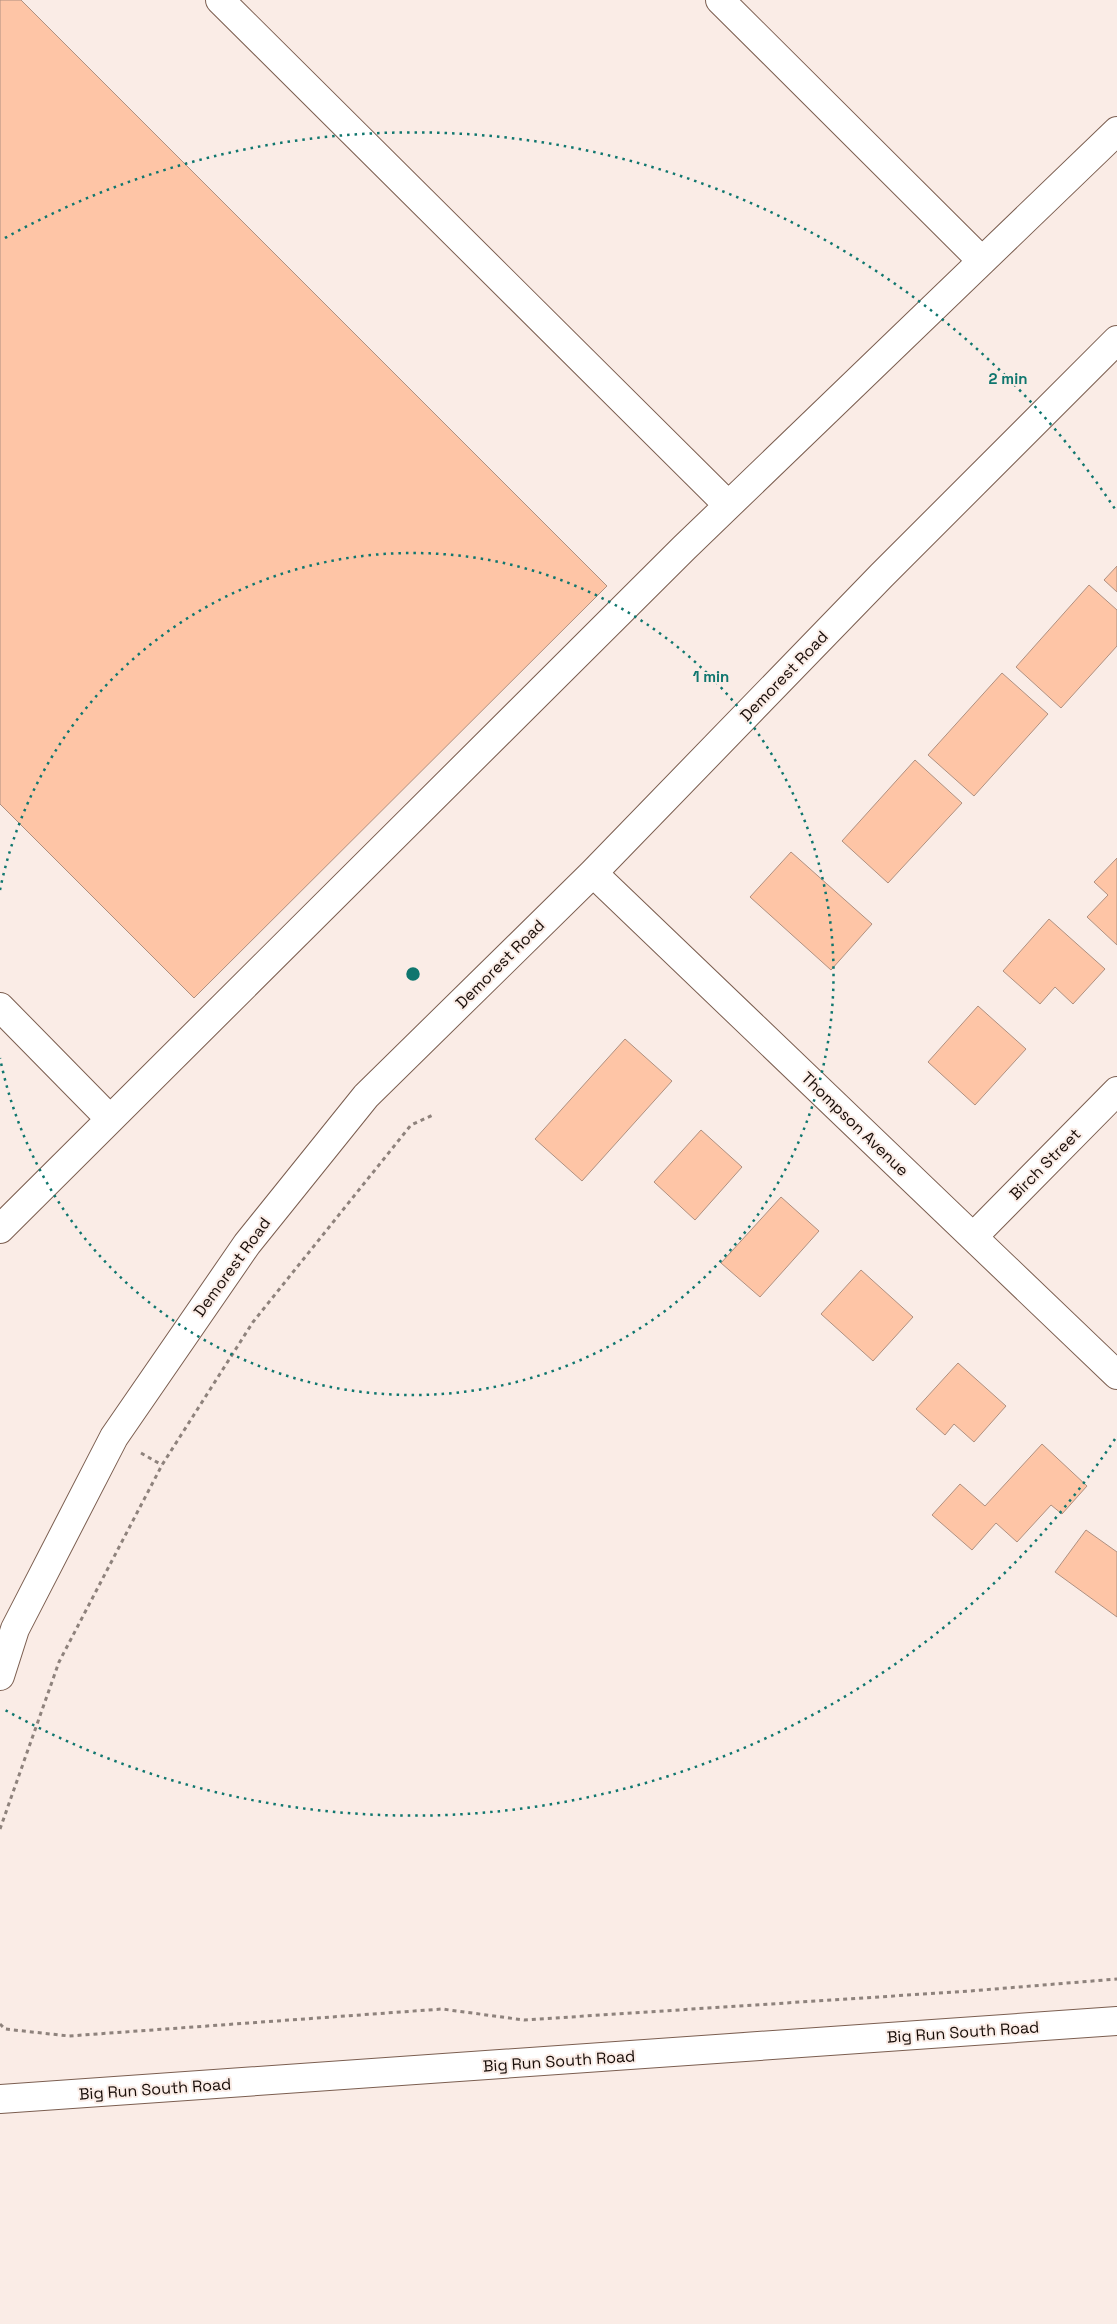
<svg xmlns="http://www.w3.org/2000/svg" width="1117" height="2324" viewBox="0 0 1117 2324" font-family="'Space Grotesk',sans-serif">
  <style>
    .building { fill: #fec5a6; stroke: #af9080 }
    .lines { fill: none; stroke-linecap: round; stroke-linejoin: round }
    .minor-casing { stroke: #7b5e50; stroke-width: 30 }
    .path { stroke: #8e827c; stroke-width: 3; stroke-dasharray: 4 4; stroke-linecap: butt }
    .minor { stroke: #fff; stroke-width: 28 }
    .ring { fill: none; stroke: #0f766e; stroke-width: 2.5; stroke-dasharray: 2.5 5 }
    .labels { text-anchor: middle; dominant-baseline: central; stroke-width: 4; stroke-linejoin: round; paint-order: stroke }
    .street-label { font-size: 16px; fill: #180d08; stroke: #faece6 }
    .centre { fill: #0f766e; stroke: #faece6; stroke-width: 2.5 }
    .ring-label { font-size: 15px; text-anchor: middle; font-weight: bold; fill: #0f766e; stroke: #faece6; stroke-width: 4; stroke-linejoin: round; paint-order: stroke }
  </style>
  <rect width="100%" height="100%" fill="#faece6"/>
  <path class="building" d="M0,0h21l586,586 -413,412 -194,-194z
    M1117,566v26l-13,-12z
    M1089,585l28,25v36l-56,62 -45,-41z
    M1002,673l46,41 -74,82 -46,-41z
    M915,760l47,43 -74,80 -46,-42z
    M791,852l81,72 -41,46 -81,-73z
    M1117,858v87l-30,-28 21,-22 -14,-13z
    M1049,919l56,50 -32,35 -18,-17 -15,17 -37,-33z
    M978,1006l48,43 -51,56 -47,-43z
    M625,1039l47,42 -90,100 -47,-42z
    M701,1130l41,37 -47,53 -41,-38z
    M781,1197l38,34 -59,66 -39,-34z
    M861,1270l52,47 -40,44 -52,-47z
    M958,1363l48,43 -32,36 -20,-18 -9,11 -29,-26z
    M1042,1444l45,42 -25,28 -11,-9 -34,37 -21,-19 -24,27 -40,-35 28,-31 25,22z
    M1086,1530l31,22v65l-62,-45z"/>
  <g class="lines">
    <g class="minor-casing">
      <path id="minor" d="M220,0l508,505
        M720,0l262,261
        M593,873l524,502
        M0,1007l110,112
        M0,1229l684,-681 433,-417
        M973,1237l144,-146
        M0,1676l15,-47 99,-192 133,-193 119,-148 227,-223 289,-298 235,-235
        M0,2099l1117,-78"/>
    </g>
    <path class="path" d="M141,1453l21,12
      M0,1829l59,-167 103,-197 91,-143 158,-197 24,-11
      M0,2024l5,5 64,7 373,-27 82,11 446,-29 147,-12"/>
    <use href="#minor" class="minor"/>
  </g>
  <g class="ring">
    <path d="M0 890A421 421 0 1 1 0 1058"/>
    <path d="M1115 1439A842 842 0 0 1 5 1710M5 238A842 842 0 0 1 1115 509"/>
  </g>
  <g class="labels">
    <g class="street-label">
      <text transform="translate(784 676) rotate(-46)">Demorest Road</text>
      <text transform="translate(500 964) rotate(-45)">Demorest Road</text>
      <text transform="translate(855 1124) rotate(44)">Thompson Avenue</text>
      <text transform="translate(1045 1164) rotate(-45)">Birch Street</text>
      <text transform="translate(232 1267) rotate(-54)">Demorest Road</text>
      <text transform="translate(963 2032) rotate(-4)">Big Run South Road</text>
      <text transform="translate(559 2061) rotate(-4)">Big Run South Road</text>
      <text transform="translate(155 2089) rotate(-4)">Big Run South Road</text>
    </g>
  </g>
  <circle cx="413" cy="974" r="8" class="centre"/>
  <g class="ring-label">
    <text x="1008" y="384">2 min</text>
    <text x="711" y="682">1 min</text>
  </g>
</svg>
